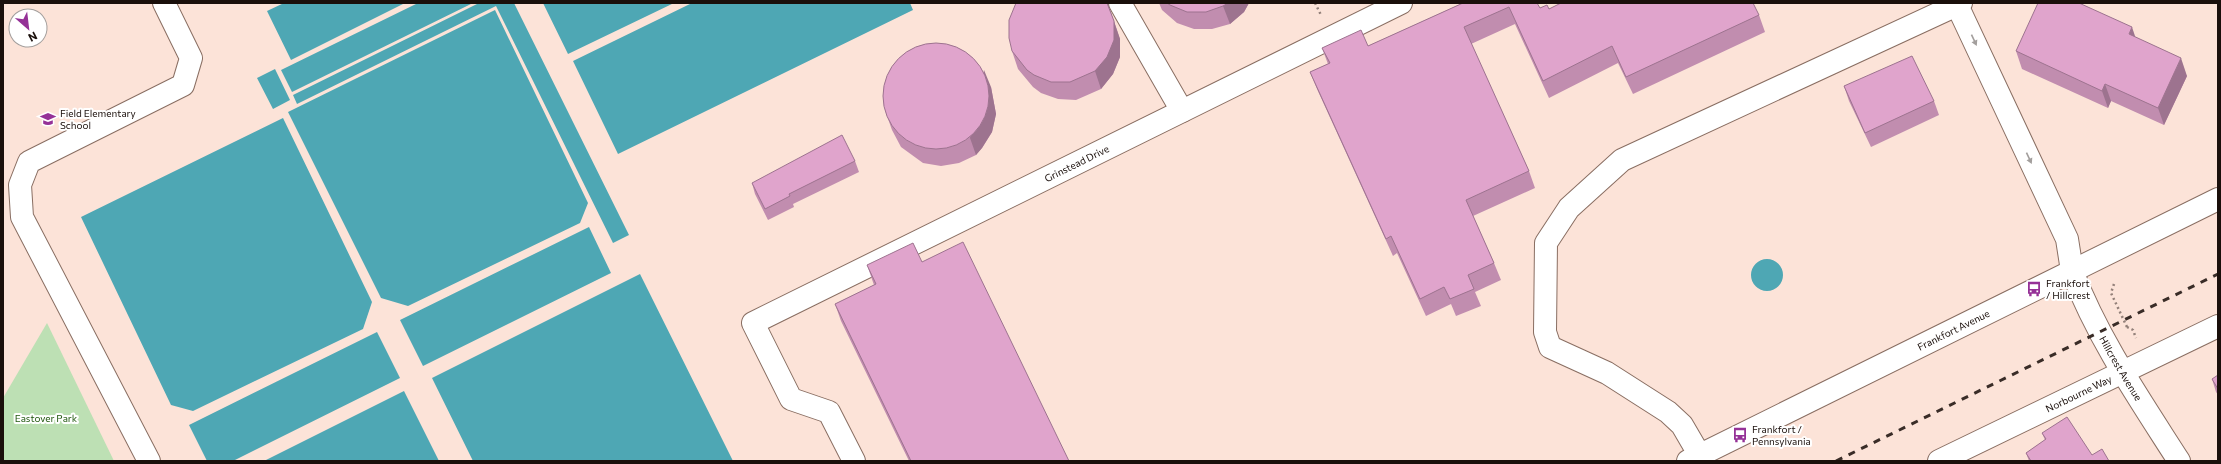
<svg xmlns="http://www.w3.org/2000/svg" width="2221" height="464" viewBox="0 0 2221 464" font-family="Commissioner,sans-serif">
  <style>
    .green { fill: #bde0b4 }
    .water { fill: #4ea7b4 }
    .lines { fill: none; stroke-linecap: round; stroke-linejoin: round }
    .minor-casing { stroke: #896e62; stroke-width: 24 }
    .major-casing { stroke: #896e62; stroke-width: 24 }
    .path { stroke: #938079; stroke-width: 2.5; stroke-dasharray: 2 3; stroke-linecap: butt }
    .minor { stroke: #fff; stroke-width: 22 }
    .major { stroke: #fff; stroke-width: 22 }
    .rail { stroke: #392c27; stroke-width: 3; stroke-dasharray: 7 7; stroke-linecap: butt }
    .wall { fill: #c18daf }
    .shaded-wall { fill: #9d738f }
    .building { fill: #e0a4cc; stroke: #9d738f }
    .oneway { fill: #a39f9d }
    .labels { text-anchor: middle; dominant-baseline: central; stroke-width: 4; stroke-linejoin: round; paint-order: stroke }
    .poi-label { font-size: 10px; fill: #1a0f0b; stroke: #fff; text-anchor: start }
    .street-label { font-size: 10px; fill: #1a0f0b; stroke: #fff }
    .park-label { font-size: 10px; fill: #225810; stroke: #fff }
  </style>
  <rect width="100%" height="100%" fill="#fce3d8"/>
  <path class="green" d="M47,323l67,138h-111v-63z"/>
  <path class="water" d="M284,3h121l-114,57 -24,-49z
    M418,3h55l-181,89 -11,-22z
    M479,3h35l115,232 -16,8 -117,-237 -199,98 -4,-9z
    M543,3h131l-106,51z
    M692,3h218l3,7 -295,144 -45,-93z
    M495,10l93,193 -8,20 -172,83 -27,-8 -93,-186z
    M275,69l15,31 -17,9 -16,-31z
    M283,118l89,184 -9,27 -170,82 -22,-6 -90,-188z
    M589,227l22,46 -188,93 -23,-46z
    M1751 275a16 16 0 1 1 32 0a16 16 0 1 1-32 0Z
    M640,274l93,187h-260l-41,-83z
    M377,332l23,46 -167,83h-26l-18,-36z
    M404,391l35,70h-175z"/>
  <g class="lines">
    <g class="minor-casing">
      <g id="minor">
        <path d="M1120,3l62,108"/>
        <path d="M1957,5l110,234 5,32"/>
        <path d="M149,461l-127,-244 -2,-32 9,-23 154,-77 8,-27 -27,-55"/>
        <path id="s1" d="M854,461l-25,-49 -38,-13 -38,-76 648,-320"/>
        <path d="M1703,461l-21,-36 -14,-13 -61,-39 -57,-26 -5,-15 1,-89 23,-35 53,-48 339,-157"/>
        <path id="s2" d="M1939,461l279,-135"/>
      </g>
    </g>
    <g class="major-casing">
      <g id="major">
        <path id="s3" d="M2072,271c26,68 68,129 107,190"/>
        <path id="s4" d="M1688,461l530,-262"/>
      </g>
    </g>
    <path class="path" d="M1315,3l6,12
      M2114,284l-3,9 16,34 -1,2
      M2127,327l6,3 3,8"/>
    <use href="#minor" class="minor"/>
    <use href="#major" class="major"/>
    <path class="rail" d="M1836,461l382,-187"/>
  </g>
  <path class="wall" d="M1159,3h90l-5,9 -14,12 -18,5h-18l-17,-6 -15,-13z
    M1463,3l77,5 219,7 6,17 -132,62 -15,-31 -69,35 -34,-74 -44,20 58,127 6,17 -62,28 21,47 7,17 -26,12 6,14 -25,10 -5,-12 -25,12 -29,-63 -4,3 -76,-167 -7,-17 18,-8 -6,-16 46,-2z
    M1114,21l6,18v18l-7,17 -12,15 -25,11 -18,-1 -17,-6 -8,-6 -15,-18 -6,-18z
    M2136,38l51,38 -23,49 -53,-24 -3,7 -86,-39 -6,-18z
    M1844,86l90,15 5,14 -68,32 -22,-46z
    M991,87l5,27 -4,18 -10,16 -6,7 -17,8 -18,3 -18,-3 -22,-16 -9,-17 -6,-17z
    M855,161l4,11 -66,32 1,3 -26,13 -13,-26 -3,-11z
    M922,262l147,199h-160l-68,-140 -6,-17 39,-19 -7,-20z
    M2218,375v20l-2,-3 -4,-13z
    M2042,433l50,22 17,6h-80l-3,-8 19,-13z"/>
  <path class="shaded-wall" d="M1228,3h21l-5,9 -14,12 -7,-18z
    M1108,4l12,35v18l-7,17 -12,15 -6,-18z
    M2132,27l6,18 -9,-11z
    M2181,58l6,18 -23,49 -6,-17z
    M984,70l7,17 5,27 -4,18 -10,16 -6,7 -6,-17z
    M2105,84l6,17 -3,7 -6,-17z"/>
  <path class="building" d="M1016,3h91l7,18v19l-7,17 -12,14 -25,11h-19l-17,-7 -7,-5 -15,-19 -3,-13v-18z
    M1167,3h61l-5,3 -17,6h-19l-17,-7z
    M1463,3h74l3,5 7,-3 2,4 12,-6h192l6,12 -133,62 -14,-31 -69,35 -34,-74 -45,20 65,144 -63,29 28,63 -26,12 6,14 -24,10 -6,-12 -24,12 -29,-63 -5,3 -76,-167 20,-9 -8,-15 39,-18 7,16z
    M2038,3h41l53,24 -3,7 52,24 -23,50 -53,-24 -3,7 -86,-40z
    M883 96a53 53 0 1 1 106 0a53 53 0 1 1-106 0Z
    M1912,56l22,45 -69,32 -21,-47z
    M842,135l13,26 -66,33 1,2 -25,13 -13,-26z
    M963,242l106,219h-158l-76,-157 41,-20 -9,-19 46,-22 9,19z
    M2218,375v14l-6,-10z
    M2067,417l25,38 10,-6 7,12h-78l-5,-8 20,-14 -4,-6z"/>
  <defs><path id="oneway-solid" d="M-6-.8H1V-3.2L6.5 0L1 3.2V.8H-6Z"/></defs>
  <g class="oneway">
    <use href="#oneway-solid" transform="translate(1974 40) rotate(65)"/>
    <use href="#oneway-solid" transform="translate(2029 158) rotate(65)"/>
  </g>
  <defs>
    <g id="school-bare" transform="scale(1.2)"><path d="M0-5L7-2L0 1L-7-2ZM-4 1L0 2.5L4 1V4Q0 6-4 4Z" fill="#953197" stroke="#fff" stroke-width="2.5" paint-order="stroke"/></g>
    <g id="bus-bare" transform="scale(1.2)"><path d="M-5-6H5V4H4V6H2V4H-2V6H-4V4H-5ZM-3.5-4V0h7V-4ZM-3.5 1.2v1.5H-2V1.2ZM2 1.2v1.5H3.5V1.2Z" fill="#953197" stroke="#fff" stroke-width="2.5" paint-order="stroke"/></g>
  </defs>
  <g fill-rule="evenodd">
    <use href="#school-bare" x="48" y="119"/>
    <use href="#bus-bare" x="2034" y="289"/>
    <use href="#bus-bare" x="1740" y="435"/>
  </g>
  <g class="labels">
    <g class="poi-label">
      <text x="60" y="113">Field Elementary<tspan x="60" dy="12">School</tspan></text>
      <text x="2046" y="283">Frankfort<tspan x="2046" dy="12">/ Hillcrest</tspan></text>
      <text x="1752" y="429">Frankfort /<tspan x="1752" dy="12">Pennsylvania</tspan></text>
    </g>
    <g class="street-label">
      <text stroke="none"><textPath href="#s1" startOffset="541">Grinstead Drive</textPath></text>
      <text stroke="none"><textPath href="#s4" startOffset="296">Frankfort Avenue</textPath></text>
      <text stroke="none"><textPath href="#s3" startOffset="109">Hillcrest Avenue</textPath></text>
      <text stroke="none"><textPath href="#s2" startOffset="155">Norbourne Way</textPath></text>
    </g>
    <g class="park-label">
      <text x="46" y="418">Eastover Park</text>
    </g>
  </g>
  <rect width="2221" height="464" fill="none" stroke="#1a0f0b" stroke-width="8"/>
  <g transform="translate(28 28) rotate(152)"><circle r="19" fill="#ffffff" stroke="#a39f9d"/>
  <path d="M0-3L7 15L0 10L-7 15Z" fill="#953197"/>
  <text y="-6" font-size="11" font-weight="bold" text-anchor="middle" fill="#1a0f0b">N</text>
  </g>
</svg>
